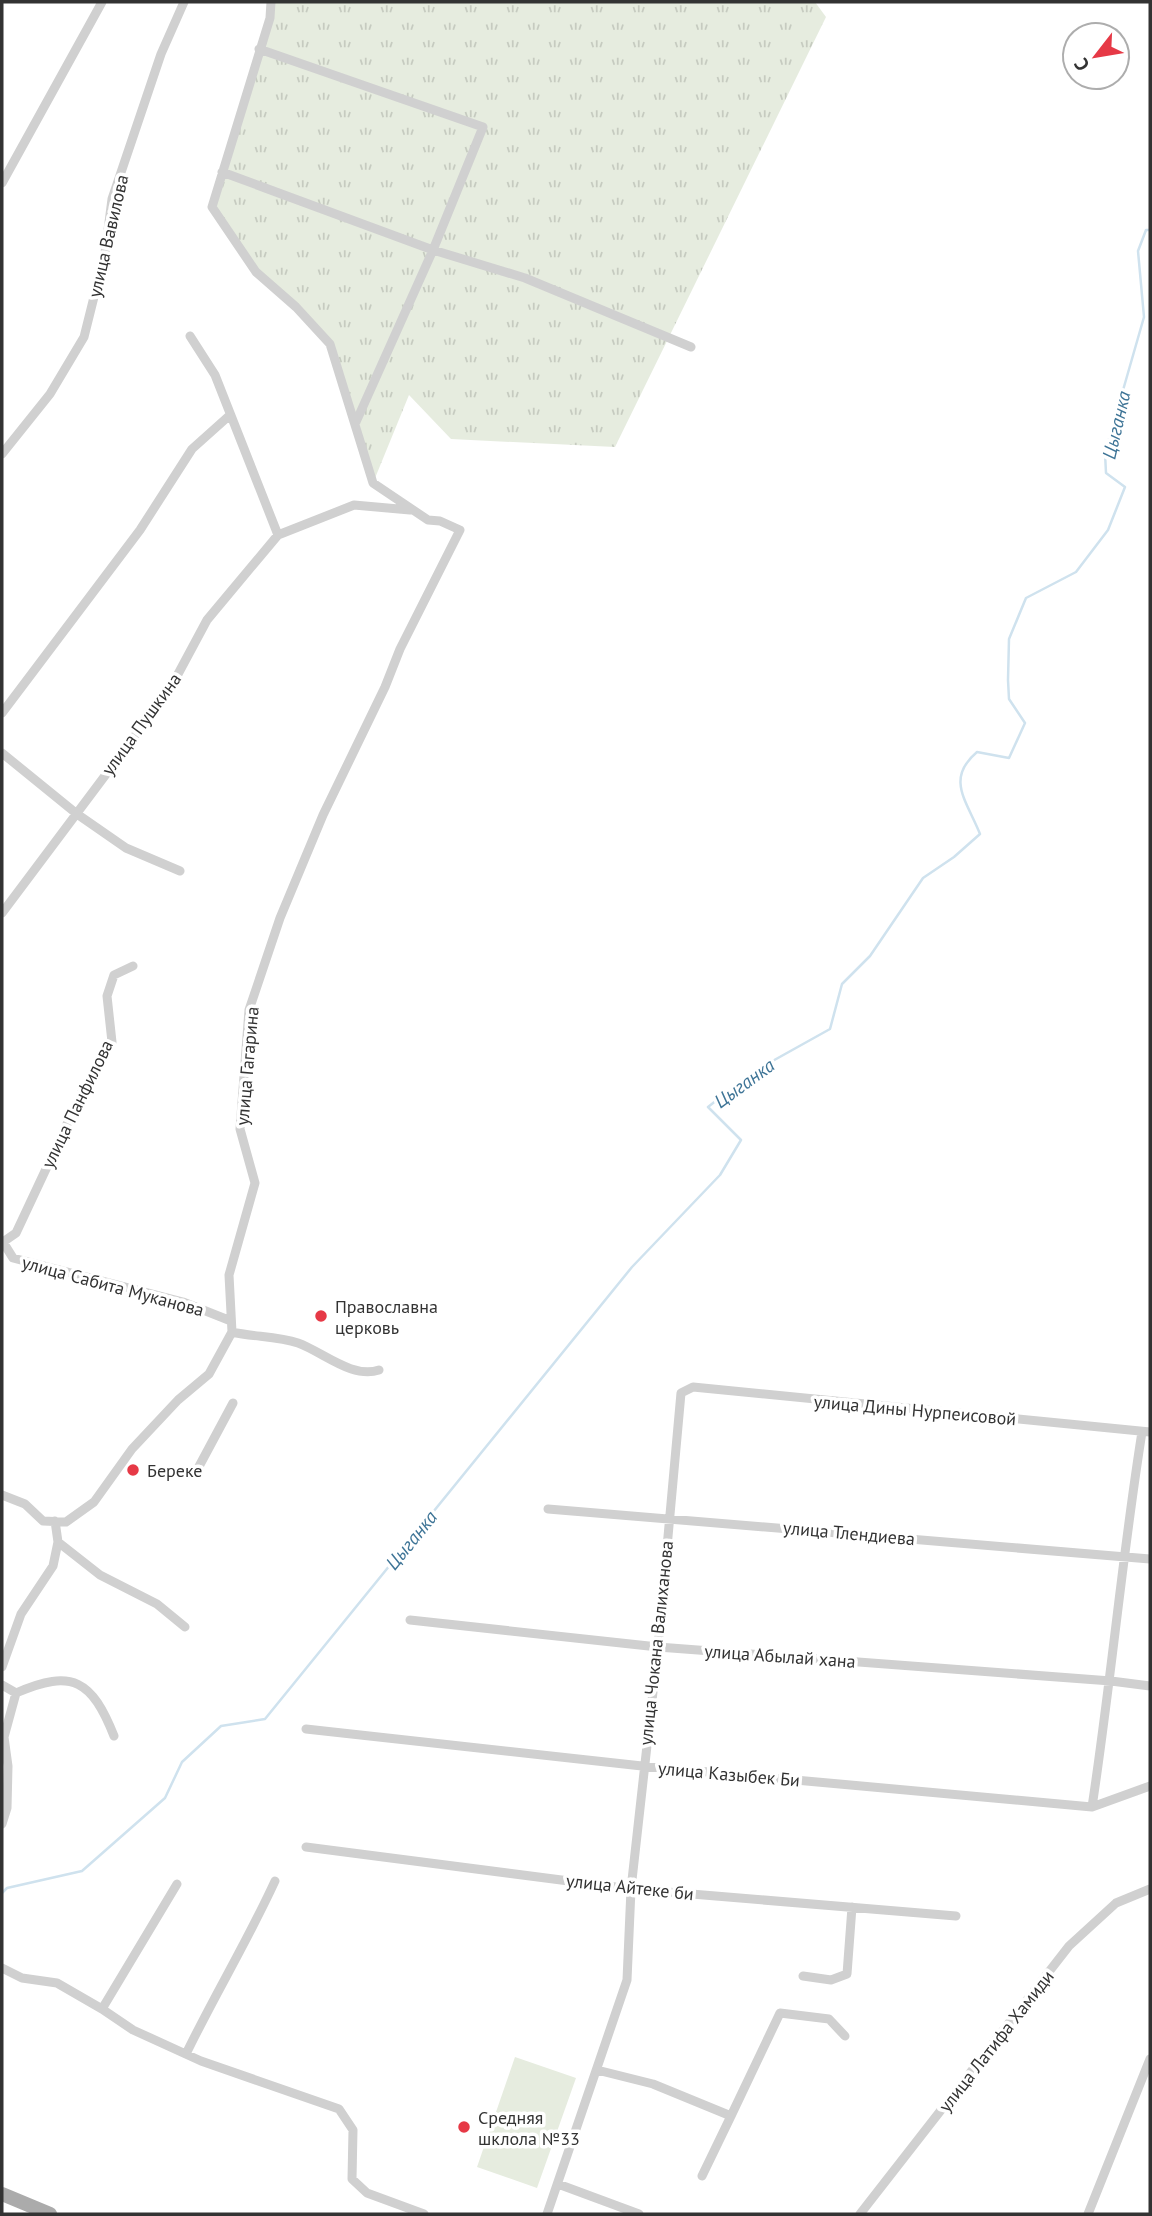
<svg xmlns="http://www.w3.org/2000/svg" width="1152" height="2216" viewBox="0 0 1152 2216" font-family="'PT Sans',sans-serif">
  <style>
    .grass { fill: url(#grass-tufts) }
    .pitch { fill: #e6ecdf }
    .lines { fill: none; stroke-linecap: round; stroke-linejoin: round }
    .stream { stroke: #cfe2ee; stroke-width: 2.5 }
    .minor { stroke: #d0d0d0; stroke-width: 9 }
    .primary { stroke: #ababab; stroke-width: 14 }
    .poi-dot { fill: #e63946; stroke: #fff; stroke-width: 2.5 }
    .labels { text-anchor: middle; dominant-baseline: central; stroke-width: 7; stroke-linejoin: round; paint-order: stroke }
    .street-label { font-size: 18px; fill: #333; stroke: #fff }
    .poi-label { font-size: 18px; fill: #333; stroke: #fff; text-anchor: start }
    .water-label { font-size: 19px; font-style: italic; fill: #3f7597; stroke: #fff }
  </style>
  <defs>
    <pattern id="grass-tufts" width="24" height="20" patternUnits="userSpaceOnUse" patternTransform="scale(1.75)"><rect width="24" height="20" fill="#e6ecdf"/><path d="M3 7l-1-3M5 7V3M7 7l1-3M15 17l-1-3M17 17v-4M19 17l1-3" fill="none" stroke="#c6cbc0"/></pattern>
  </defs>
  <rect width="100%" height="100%" fill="#fff"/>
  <path class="grass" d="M271,2h544l11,15 -211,430 -164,-8 -42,-44 -36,88 -43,-139 -74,-72 -44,-65z"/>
  <path class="pitch" d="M515,2057l61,21 -39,110 -60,-21z"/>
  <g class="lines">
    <path class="stream" d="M2,1893l5,-5 75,-17 83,-73 17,-36 39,-36 44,-7 367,-452 88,-92 21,-35 -33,-33 43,-34 79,-44 12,-45 28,-28 53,-78 31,-21 26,-23c-13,-33 -35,-55 -3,-82l32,6 16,-35 -16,-24 -1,-19 1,-41 17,-41 50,-26 32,-42 17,-43 -19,-14 -1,-20 39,-136 -6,-66 8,-21h4"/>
    <path class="minor" d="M222,172l211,78 50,-123 -224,-78
      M2,183l100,-181
      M190,336l25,39 63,160
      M356,422l77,-172 92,28 166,69
      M2,454l48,-60 34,-57 21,-84 7,-54 49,-145 23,-52
      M2,713l138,-183 52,-81 38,-34
      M2,753l75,61 49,34 54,23
      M2,913l168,-224 37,-69 71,-85 76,-30 56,5
      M3,1242l13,-9 67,-143 29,-48 -5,-46 7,-21 19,-9
      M3,1242l10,16 170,44 48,19
      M232,1332c21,5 46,4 66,11 25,9 54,36 81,27
      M196,1472l37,-69
      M2,1495l23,9 18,17 23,1 28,-20 38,-53 46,-49 31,-26 23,-42 -3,-57 26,-92 -15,-54 9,-119 31,-92 43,-103 62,-128 15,-38 60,-119 -20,-9 -12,-1 -55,-37 -43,-139 -34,-37 -40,-35 -44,-65 58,-189 1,-16
      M548,1509l602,50
      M58,1542l42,33 57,29 28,23
      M410,1620l248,27 453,34 39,5
      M2,1667l19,-53 32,-48 5,-24 -3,-21
      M2,1685l14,8 -12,44 4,29 -1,42 -5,16
      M16,1693c57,-25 76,-12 98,43
      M306,1729l336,37 450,41 58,-21
      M1092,1807c19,-125 30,-250 50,-375
      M306,1847l325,42 325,27
      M177,1884l-75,125 31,21 68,31 138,48 14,21 -1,49 15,14 57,21
      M2,1968l20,10 35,5 45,26
      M803,1976l28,4 16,-6 5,-67
      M186,2054c28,-58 62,-114 89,-173
      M597,2070l56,14 78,32 -29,60
      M731,2116l49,-103 49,6 16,17
      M558,2184l81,30
      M547,2214l80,-234 4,-91 27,-242 23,-254 12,-6 457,45
      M860,2214l209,-268 47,-43 34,-14
      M1088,2214l62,-155"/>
    <path class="primary" d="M2,2194l48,20"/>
  </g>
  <g class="poi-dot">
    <circle cx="321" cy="1316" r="7"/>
    <circle cx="133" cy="1470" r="7"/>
    <circle cx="464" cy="2127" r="7"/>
  </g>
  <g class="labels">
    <g class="street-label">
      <text transform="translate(108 236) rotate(-77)">улица Вавилова</text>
      <text transform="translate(141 724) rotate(-54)">улица Пушкина</text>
      <text transform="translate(247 1066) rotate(-85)">улица Гагарина</text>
      <text transform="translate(77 1104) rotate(-64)">улица Панфилова</text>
      <text transform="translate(113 1286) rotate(15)">улица Сабита Муканова</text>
      <text transform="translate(915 1410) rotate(5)">улица Дины Нурпеисовой</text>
      <text transform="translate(849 1533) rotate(5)">улица Тлендиева</text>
      <text transform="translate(656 1643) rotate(-84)">улица Чокана Валиханова</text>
      <text transform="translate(780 1656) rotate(4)">улица Абылай хана</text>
      <text transform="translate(729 1774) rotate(5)">улица Казыбек Би</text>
      <text transform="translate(630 1887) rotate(6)">улица Айтеке би</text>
      <text transform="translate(996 2041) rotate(-52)">улица Латифа Хамиди</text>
    </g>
    <g class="poi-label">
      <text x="335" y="1306">Православна<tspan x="335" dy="21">церковь</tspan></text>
      <text x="147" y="1470">Береке</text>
      <text x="478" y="2117">Средняя<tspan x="478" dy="21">шклола №33</tspan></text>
    </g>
    <g class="water-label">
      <text transform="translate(1116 425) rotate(-77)">Цыганка</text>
      <text transform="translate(744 1083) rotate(-36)">Цыганка</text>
      <text transform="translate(411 1540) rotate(-51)">Цыганка</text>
    </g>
  </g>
  <rect width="1152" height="2216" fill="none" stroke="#333333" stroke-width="7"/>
  <g transform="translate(1096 56) rotate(239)"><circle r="33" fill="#ffffff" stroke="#adadad" stroke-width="2"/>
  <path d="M0-5L12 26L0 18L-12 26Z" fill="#e63946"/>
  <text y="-10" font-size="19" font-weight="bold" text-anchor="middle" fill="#333333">С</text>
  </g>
</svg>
